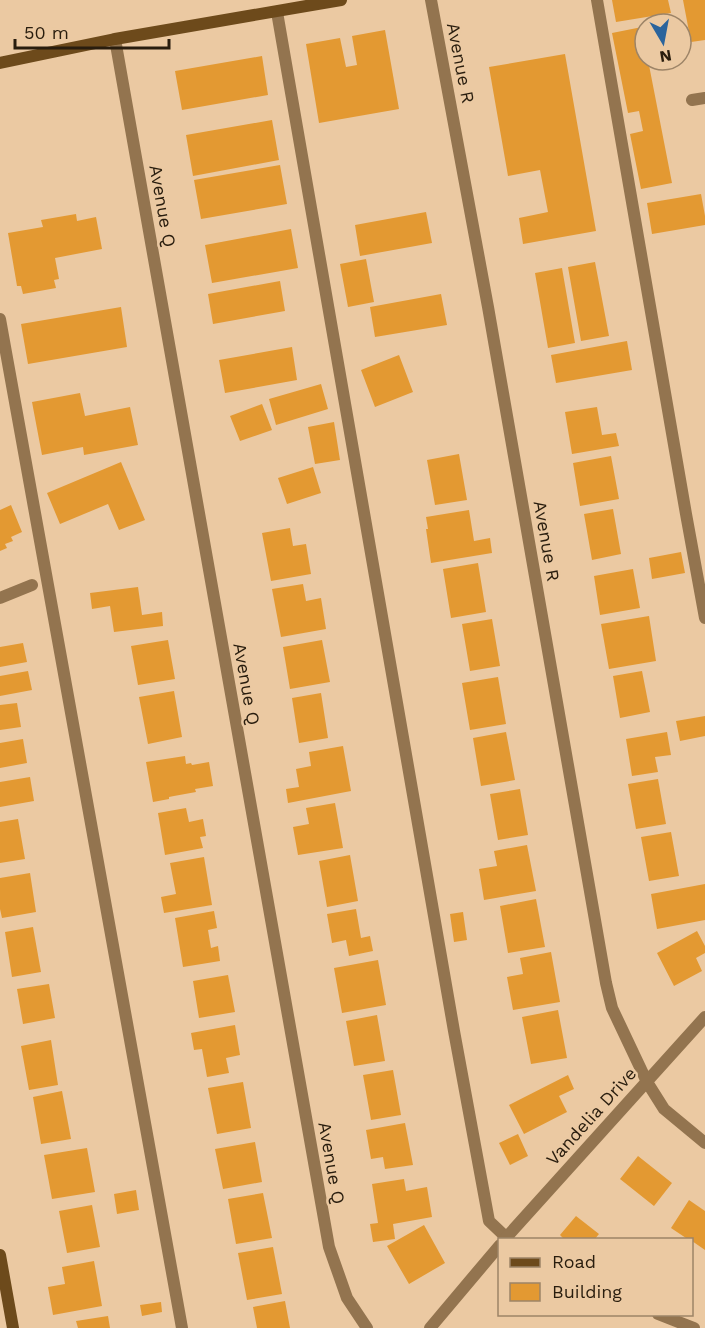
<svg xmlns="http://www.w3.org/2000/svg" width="705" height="1328" viewBox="0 0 705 1328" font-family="'Work Sans',sans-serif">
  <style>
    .building { fill: #e39932 }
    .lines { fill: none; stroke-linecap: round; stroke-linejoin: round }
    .lane { stroke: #93744f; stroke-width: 12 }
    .street { stroke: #93744f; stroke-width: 12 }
    .secondary { stroke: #6d4a1b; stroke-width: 12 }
    .labels { text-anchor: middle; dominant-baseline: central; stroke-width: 5; stroke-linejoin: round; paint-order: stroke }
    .street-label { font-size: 18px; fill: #291d0e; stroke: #ebc9a2 }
  </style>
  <rect width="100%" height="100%" fill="#ebc9a2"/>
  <path class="building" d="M612,0h56l3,13 -55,9z
    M683,0h22v40l-14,2z
    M642,27l3,16v17h3l24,123 -31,6 -11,-55 13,-3 -4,-20 -11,2 -16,-80z
    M385,30l14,79 -80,14 -13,-79 34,-6 6,29 11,-2 -5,-29z
    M565,54l31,177 -73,13 -4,-26 29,-6 -8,-42 -32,6 -19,-109z
    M262,56l6,39 -86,15 -7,-39z
    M272,120l7,40 -86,16 -7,-41z
    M280,165l7,39 -86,15 -7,-39z
    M701,194l4,22v9l-53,9 -5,-31z
    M426,212l6,31 -72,13 -5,-31z
    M76,214l1,7 19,-4 6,32 -47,9 4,21 -5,1 2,8 -33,6 -2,-8h-4l-9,-53 35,-6 -2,-7z
    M291,229l7,39 -86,15 -7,-38z
    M366,259l8,43 -26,5 -8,-43z
    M595,262l14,74 -28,5 -13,-74z
    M562,268l13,75 -27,5 -13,-75z
    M280,281l5,30 -72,13 -5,-30z
    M441,294l6,31 -72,12 -5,-30z
    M121,307l6,40 -99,17 -7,-40z
    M627,341l5,29 -76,13 -5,-28z
    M292,347l5,33 -72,13 -6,-33z
    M399,355l14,37 -38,15 -14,-37z
    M321,384l7,25 -52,16 -7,-26z
    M80,393l5,23 45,-9 8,38 -54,10 -1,-8 -41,8 -10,-53z
    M262,404l10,26 -32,11 -10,-25z
    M597,407l5,28 14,-2 3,13 -47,8 -7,-42z
    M334,422l6,38 -25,4 -7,-37z
    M459,454l8,46 -32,5 -8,-45z
    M611,456l8,43 -39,7 -7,-43z
    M121,462l24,58 -26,10 -11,-26 -48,20 -13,-31z
    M313,467l8,26 -34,11 -9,-26z
    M11,505l11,27 -11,5 2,4 -8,3 2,4 -7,3v-41z
    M613,509l8,45 -29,6 -8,-46z
    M469,510l5,31 16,-3 2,15 -61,10 -5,-34h2l-2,-12z
    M290,528l3,18 13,-2 5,30 -40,7 -9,-48z
    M681,552l4,21 -33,6 -3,-21z
    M478,563l8,49 -35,6 -8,-49z
    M633,569l7,39 -40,7 -6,-39z
    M303,584l3,17 15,-3 5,31 -45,8 -9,-48z
    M138,587l4,28 20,-3 1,14 -49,6 -4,-26 -18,3 -2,-16z
    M649,616l7,45 -47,8 -8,-45z
    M492,619l8,47 -30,5 -8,-47z
    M168,640l7,39 -37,6 -7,-39z
    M322,640l8,42 -40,7 -7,-42z
    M23,643l4,19 -27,5v-20z
    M28,671l4,19 -32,6v-20z
    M642,671l8,41 -30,6 -7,-42z
    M498,677l8,47 -36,6 -8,-47z
    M174,691l8,46 -34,7 -9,-47z
    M321,693l7,45 -29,5 -7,-45z
    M17,703l4,24 -21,3v-25z
    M705,716v20l-25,5 -4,-20z
    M506,732l9,48 -34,6 -8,-48z
    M667,732l4,23 -16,2 3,15 -26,4 -6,-37z
    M23,739l4,24 -27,5v-25z
    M343,746l8,45 -63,12 -2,-14 13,-2 -3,-18 15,-3 -2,-14z
    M185,756l1,8 5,-1 1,2 17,-3 4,24 -18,3 1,3 -22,4 -5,1v2l-16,3 -7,-40z
    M30,777l4,24 -34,6v-25z
    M658,779l8,45 -30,5 -8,-45z
    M520,789l8,46 -30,5 -8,-46z
    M335,803l8,45 -45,7 -5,-28 16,-3 -3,-16z
    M186,808l3,14 14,-3 3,17 -6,1 3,11 -38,7 -7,-42z
    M18,819l7,40 -25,4v-41z
    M671,832l8,44 -30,5 -8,-44z
    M527,845l9,46 -52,9 -5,-31 18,-3 -3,-15z
    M350,855l8,46 -31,6 -8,-46z
    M204,857l8,48 -48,8 -3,-16 15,-3 -6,-31z
    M30,873l6,39 -34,6 -2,-9v-31z
    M705,884v36l-48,9 -6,-35z
    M536,899l9,48 -37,6 -8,-47z
    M356,909l5,29 9,-2 3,15 -24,5 -3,-16 -14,3 -5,-29z
    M214,911l3,17 -9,2 3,18 7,-2 2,15 -37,6 -8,-49z
    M463,912l4,28 -13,2 -4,-28z
    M33,927l8,45 -29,5 -7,-45z
    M697,931l8,15v7l-9,5 6,13 -28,15 -17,-33z
    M551,952l9,50 -47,8 -6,-33 16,-3 -3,-16z
    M378,960l8,45 -44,8 -8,-45z
    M228,975l7,37 -36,6 -6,-37z
    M49,984l6,34 -32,6 -6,-35z
    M558,1010l9,48 -36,6 -9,-47z
    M377,1015l8,46 -31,5 -8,-45z
    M235,1025l5,30 -14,3 3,15 -22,4 -5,-28 -8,1 -3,-17z
    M51,1040l7,45 -29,5 -8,-44z
    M393,1070l8,45 -30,5 -8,-45z
    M568,1075l6,14 -15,7 8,16 -43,22 -15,-29z
    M243,1082l8,46 -34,6 -9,-46z
    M62,1091l9,48 -30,5 -8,-47z
    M405,1123l8,42 -28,4 -2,-12 -12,2 -5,-29z
    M518,1134l10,22 -18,9 -11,-22z
    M255,1142l7,40 -39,7 -8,-40z
    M87,1148l8,44 -43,7 -8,-44z
    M638,1156l34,27 -18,23 -34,-27z
    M404,1179l2,12 21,-4 5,30 -39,7 2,15 -22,3 -3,-18 8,-1 -6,-39z
    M136,1190l3,20 -22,4 -3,-20z
    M263,1193l9,45 -36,6 -8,-45z
    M689,1200l16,11v39l-13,-9v-1h-3l-18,-12z
    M92,1205l8,42 -33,6 -8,-42z
    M576,1216l23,18 -5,6h-29l-5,-5z
    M424,1225l21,38 -36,21 -22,-38z
    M273,1247l9,47 -35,6 -9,-47z
    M94,1261l8,45 -49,9 -5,-28 17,-3 -3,-17z
    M285,1301l5,27h-33l-4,-21z
    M161,1302l1,10 -20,4 -2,-11z
    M108,1316l2,12h-32l-2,-7z"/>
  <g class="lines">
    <path class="lane" d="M597,0l89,514 19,104
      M277,12l177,1019 35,190 20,19
      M692,100l13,-2
      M0,319l182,1009
      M0,598l32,-13
      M658,1314l36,14"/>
    <path class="street" d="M431,0l57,307 118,676 6,25 35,74 17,27 41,34
      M115,39l214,1208 18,51 20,30
      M504,1240l201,-223
      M430,1328l70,-83"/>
    <path class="secondary" d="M0,63l115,-24 226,-39
      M0,1255l13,73"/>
  </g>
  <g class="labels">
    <g class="street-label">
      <text transform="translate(461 63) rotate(79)">Avenue R</text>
      <text transform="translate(163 206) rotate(80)">Avenue Q</text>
      <text transform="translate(547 541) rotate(80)">Avenue R</text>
      <text transform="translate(247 684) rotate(80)">Avenue Q</text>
      <text transform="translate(591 1116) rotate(-48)">Vandelia Drive</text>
      <text transform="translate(332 1163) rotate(80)">Avenue Q</text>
    </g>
  </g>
  <rect x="498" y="1238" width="195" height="78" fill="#ebc9a2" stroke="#9d8467" stroke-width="1.5"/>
  <rect x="510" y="1258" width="30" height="9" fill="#6d4a1b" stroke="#9d8467" stroke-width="1.5"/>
  <text x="552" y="1268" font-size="18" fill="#291d0e">Road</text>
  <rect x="510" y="1283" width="30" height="18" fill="#e39932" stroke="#9d8467" stroke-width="1.5"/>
  <text x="552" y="1298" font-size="18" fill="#291d0e">Building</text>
  <g transform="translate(663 42) rotate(170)"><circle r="28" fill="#ebc9a2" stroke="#9d8467" stroke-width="1.5"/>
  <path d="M0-4.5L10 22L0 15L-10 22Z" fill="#2b649c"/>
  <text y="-9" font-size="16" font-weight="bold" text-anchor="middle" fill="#291d0e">N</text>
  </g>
  <path d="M15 39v9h154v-9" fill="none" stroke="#291d0e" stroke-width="3"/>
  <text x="24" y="39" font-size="18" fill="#291d0e" stroke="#ebc9a2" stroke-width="4.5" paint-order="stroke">50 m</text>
</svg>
